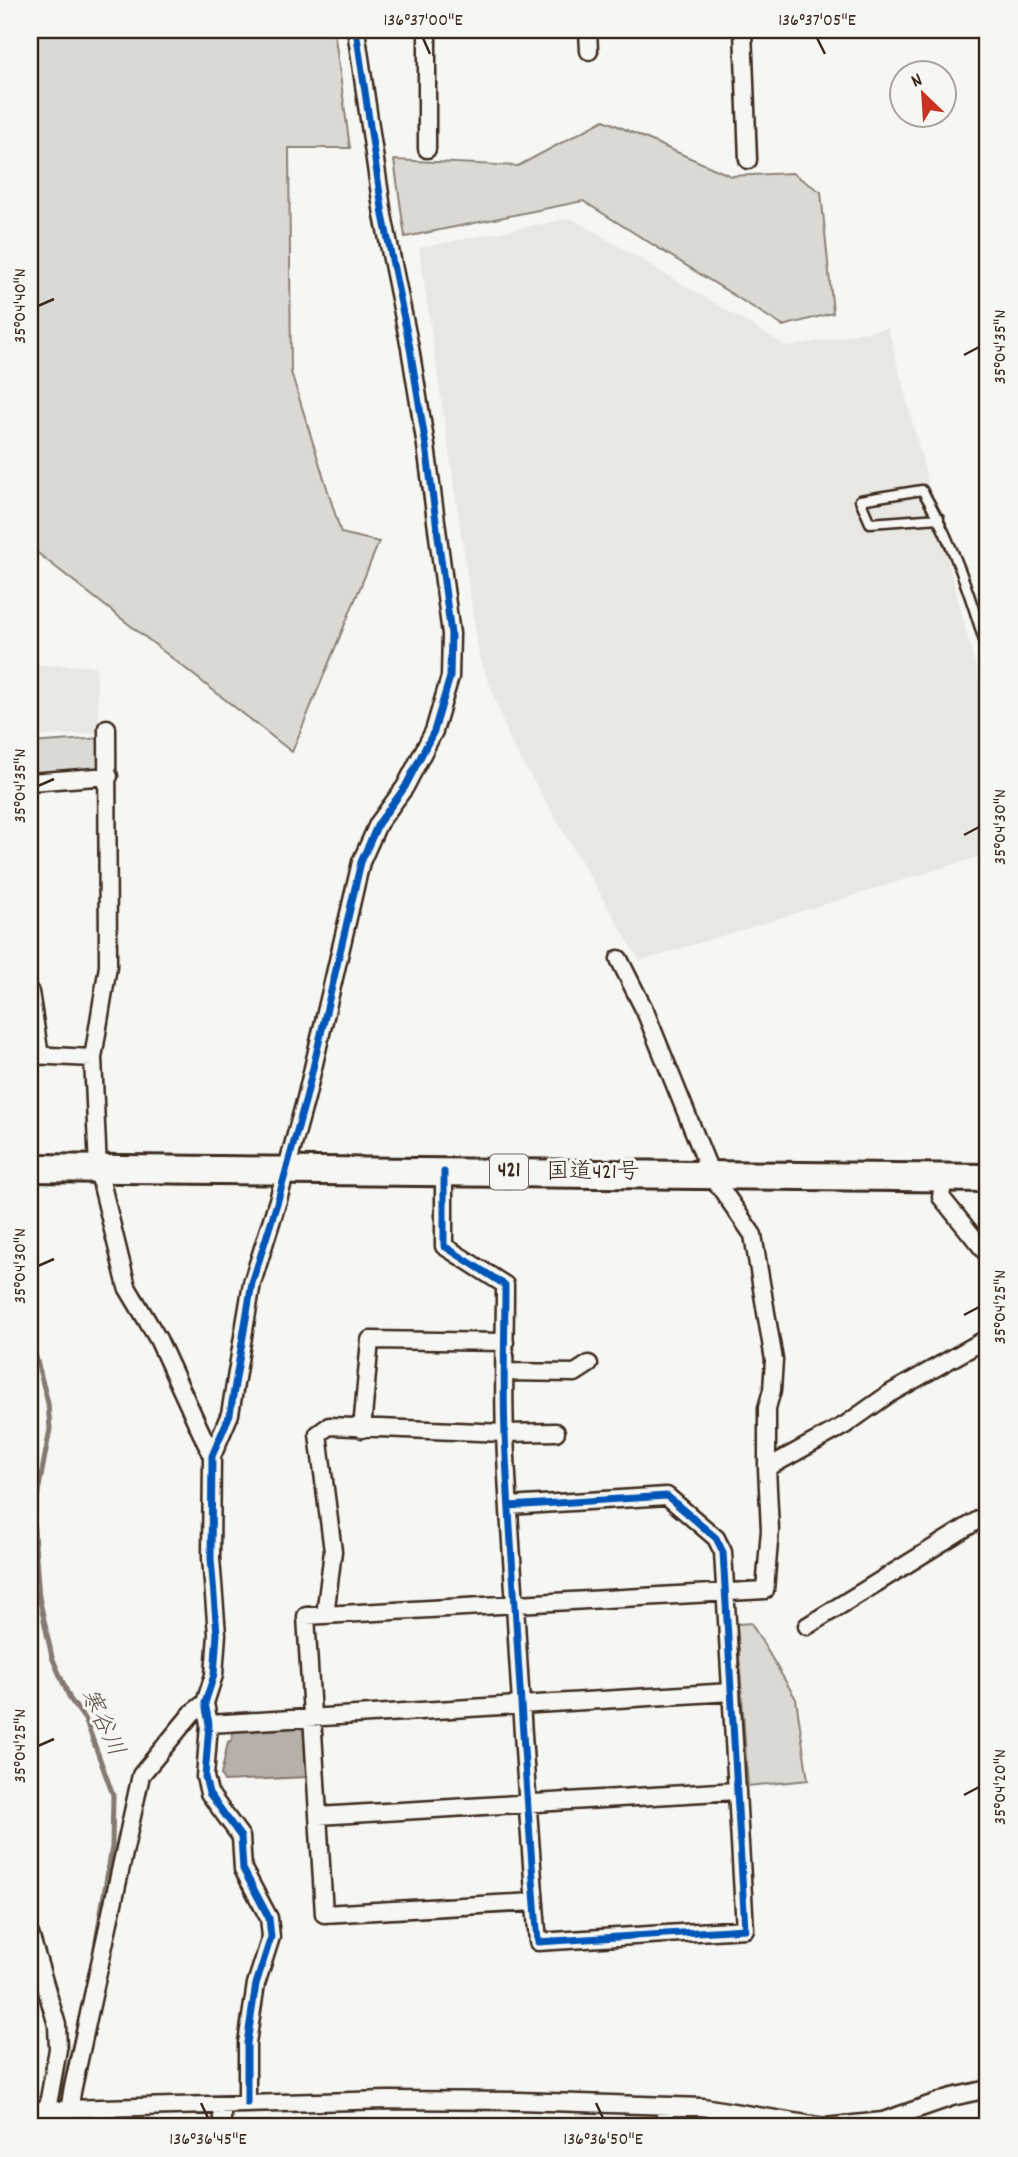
<svg xmlns="http://www.w3.org/2000/svg" width="1018" height="2157" viewBox="0 0 1018 2157" font-family="Dekko,'Klee One',sans-serif">
  <style>
    .built { fill: #e8e7e2 }
    .green { fill: #dad9d3; stroke: #8a8278; stroke-width: 2 }
    .water { fill: #b6b0a9; stroke: #857a71; stroke-width: 2 }
    .lines { fill: none; stroke-linecap: round; stroke-linejoin: round }
    .stream { stroke: #857a71; stroke-width: 5 }
    .service-casing { stroke: #3b2a1e; stroke-width: 13 }
    .minor-casing { stroke: #3b2a1e; stroke-width: 21 }
    .trunk-casing { stroke: #3b2a1e; stroke-width: 32 }
    .service { stroke: #f6f6f2; stroke-width: 8 }
    .minor { stroke: #f6f6f2; stroke-width: 16 }
    .trunk { stroke: #f6f6f2; stroke-width: 26 }
    .cycleway-casing { stroke: #f6f6f2; stroke-width: 11 }
    .cycleway { stroke: #0057b8; stroke-width: 7 }
    .ticks { fill: none; stroke: #3b2a1e; stroke-width: 2.5 }
    .labels { text-anchor: middle; dominant-baseline: central; stroke-width: 6; stroke-linejoin: round; paint-order: stroke }
    .shield { fill: #f6f6f2; stroke: #73675e; stroke-width: 2 }
    .shield-label { font-size: 21px; font-weight: bold; fill: #3b2a1e }
    .street-label { font-size: 23px; fill: #3b2a1e; stroke: #f6f6f2 }
    .water-label { font-size: 24px; font-style: italic; fill: #605248; stroke: #f6f6f2 }
    .neatline { fill: none; stroke: #3b2a1e; stroke-width: 2.5 }
    .ticks-label { font-size: 18px; text-anchor: middle; fill: #3b2a1e }
  </style>
  <rect width="100%" height="100%" fill="#f6f6f2"/>
  <filter id="ink" filterUnits="userSpaceOnUse"><feTurbulence type="fractalNoise" baseFrequency=".0143" numOctaves="2"/><feDisplacementMap in="SourceGraphic" scale="14" xChannelSelector="R" yChannelSelector="G"/><feConvolveMatrix kernelMatrix="1 2 1 2 8 2 1 2 1" color-interpolation-filters="sRGB"/></filter>
  <g filter="url(#ink)">
    <path class="built" d="M571,218l217,129 100,-19 100,388v138l-348,107 -130,-220 -31,-86 -60,-407z
      M30,665l66,1 3,67 -69,4z"/>
    <path class="green" d="M30,30h304l16,118h-61l2,224 50,161 38,9 -87,210 -262,-205z
      M604,120l127,56 61,-3 29,19 12,121 -50,13 -200,-125 -178,36 -11,-77 124,6z
      M102,738l3,34 -75,7v-36z
      M751,1623l45,76 12,81 -60,6 -11,-162z"/>
    <path class="water" d="M300,1726l5,6 2,45 -83,4 -3,-6 7,-33 4,-2 1,-9z"/>
    <g class="lines">
      <path class="stream" d="M30,1335l18,68 2,26 -17,90 6,78 13,60 18,42 16,22 27,74 -1,52 -17,101
        M59,2127l3,-32 25,-107"/>
      <g class="service-casing">
        <path id="service" d="M939,518l-69,5 -10,-23 62,-10c31,51 49,108 66,164"/>
      </g>
      <g class="minor-casing">
        <path id="minor" d="M427,30v119
          M588,30l1,21
          M743,30l5,130
          M107,728l1,238 -15,92 5,111 29,118 31,52 54,117
          M30,782l79,-6
          M619,959l26,52 66,163 42,61 21,125 -2,30 -5,18v60l78,-43 44,-31 99,-56
          M30,992l10,64
          M30,1055l63,3
          M444,1172v74l61,39c0,50 -2,100 0,149 3,74 9,148 13,222 6,95 12,191 20,286l207,-13 -22,-377 -7,-14 -49,-42 -158,10
          M944,1177l-3,20 47,58
          M505,1372l70,1 14,-9
          M362,1429l8,-89 135,2
          M325,1615l8,-64 -15,-117 11,-8 176,7 51,-1
          M807,1626l181,-112
          M209,1724l522,-32
          M318,1816l418,-25
          M533,1902l-209,12 -18,-298 459,-26 5,-60 -3,-62
          M30,1934l27,91 1,24 -11,61
          M247,2103v-60l9,-59 15,-47 -2,-19 -26,-49 -2,-32 -32,-44 -4,-16 4,-53 -4,-21 9,-28 3,-41 -6,-76 1,-102 18,-42 22,-131 26,-83 28,-102 55,-236 17,-38 27,-37 29,-56 16,-54 1,-43 -25,-188 -16,-98 -27,-133 -27,-185
          M222,2106v21
          M665,2107v20
          M30,2110l358,-10 130,1 185,6 122,20 58,-6 69,-24 36,-8
          M67,2127l5,-35 69,-317 52,-63 12,-9"/>
      </g>
      <g class="trunk-casing">
        <path id="trunk" d="M30,1168l958,10"/>
      </g>
      <use href="#service" class="service"/>
      <use href="#minor" class="minor"/>
      <use href="#trunk" class="trunk"/>
      <g class="cycleway-casing">
        <path id="cycleway" d="M444,1172v74l61,39c0,50 -2,100 0,149 3,74 9,148 13,222 6,95 12,191 20,286l207,-13 -22,-377 -7,-14 -49,-42 -158,10
          M247,2103v-60l9,-59 15,-47 -2,-19 -26,-49 -2,-32 -32,-44 -4,-16 4,-53 -4,-21 9,-28 3,-41 -6,-76 1,-102 18,-42 22,-131 26,-83 28,-102 55,-236 17,-38 27,-37 29,-56 16,-54 1,-43 -25,-188 -16,-98 -27,-133 -27,-185"/>
      </g>
      <use href="#cycleway" class="cycleway"/>
    </g>
  </g>
  <path class="ticks" d="M423,38l7,16M817,38l8,16M38,306l16,-7M964,355l15,-8M38,786l16,-7M964,835l15,-8M38,1266l16,-7M964,1315l15,-8M38,1746l16,-7M964,1795l15,-8M201,2103l7,15M596,2103l7,15"/>
  <g class="labels">
    <rect class="shield" x="490" y="1154.5" width="38" height="35" rx="5"/>
    <g class="shield-label">
      <text x="509" y="1172">421</text>
    </g>
    <g class="street-label">
      <text x="593" y="1173">国道421号</text>
    </g>
    <g class="water-label">
      <text transform="translate(101 1723) rotate(65)">寒谷川</text>
    </g>
  </g>
  <rect width="1018" height="2157" fill="none" stroke="#f6f6f2" stroke-width="77"/>
  <g transform="translate(923 94) rotate(335)"><circle r="33" fill="#f6f6f2" stroke="#aba49d" stroke-width="2"/>
  <path d="M0-5L12 26L0 18L-12 26Z" fill="#c8321e"/>
  <text y="-10" font-size="19" font-weight="bold" text-anchor="middle" fill="#3b2a1e">N</text>
  </g>
  <rect x="38" y="38" width="941" height="2080" class="neatline"/>
  <g class="ticks-label">
    <text x="423" y="25">136°37'00"E</text>
    <text x="817" y="25">136°37'05"E</text>
    <text transform="translate(19 306) rotate(-90)" y="6">35°04'40"N</text>
    <text transform="translate(999 347) rotate(-90)" y="6">35°04'35"N</text>
    <text transform="translate(19 786) rotate(-90)" y="6">35°04'35"N</text>
    <text transform="translate(999 827) rotate(-90)" y="6">35°04'30"N</text>
    <text transform="translate(19 1266) rotate(-90)" y="6">35°04'30"N</text>
    <text transform="translate(999 1307) rotate(-90)" y="6">35°04'25"N</text>
    <text transform="translate(19 1746) rotate(-90)" y="6">35°04'25"N</text>
    <text transform="translate(999 1787) rotate(-90)" y="6">35°04'20"N</text>
    <text x="208" y="2144">136°36'45"E</text>
    <text x="603" y="2144">136°36'50"E</text>
  </g>
</svg>
